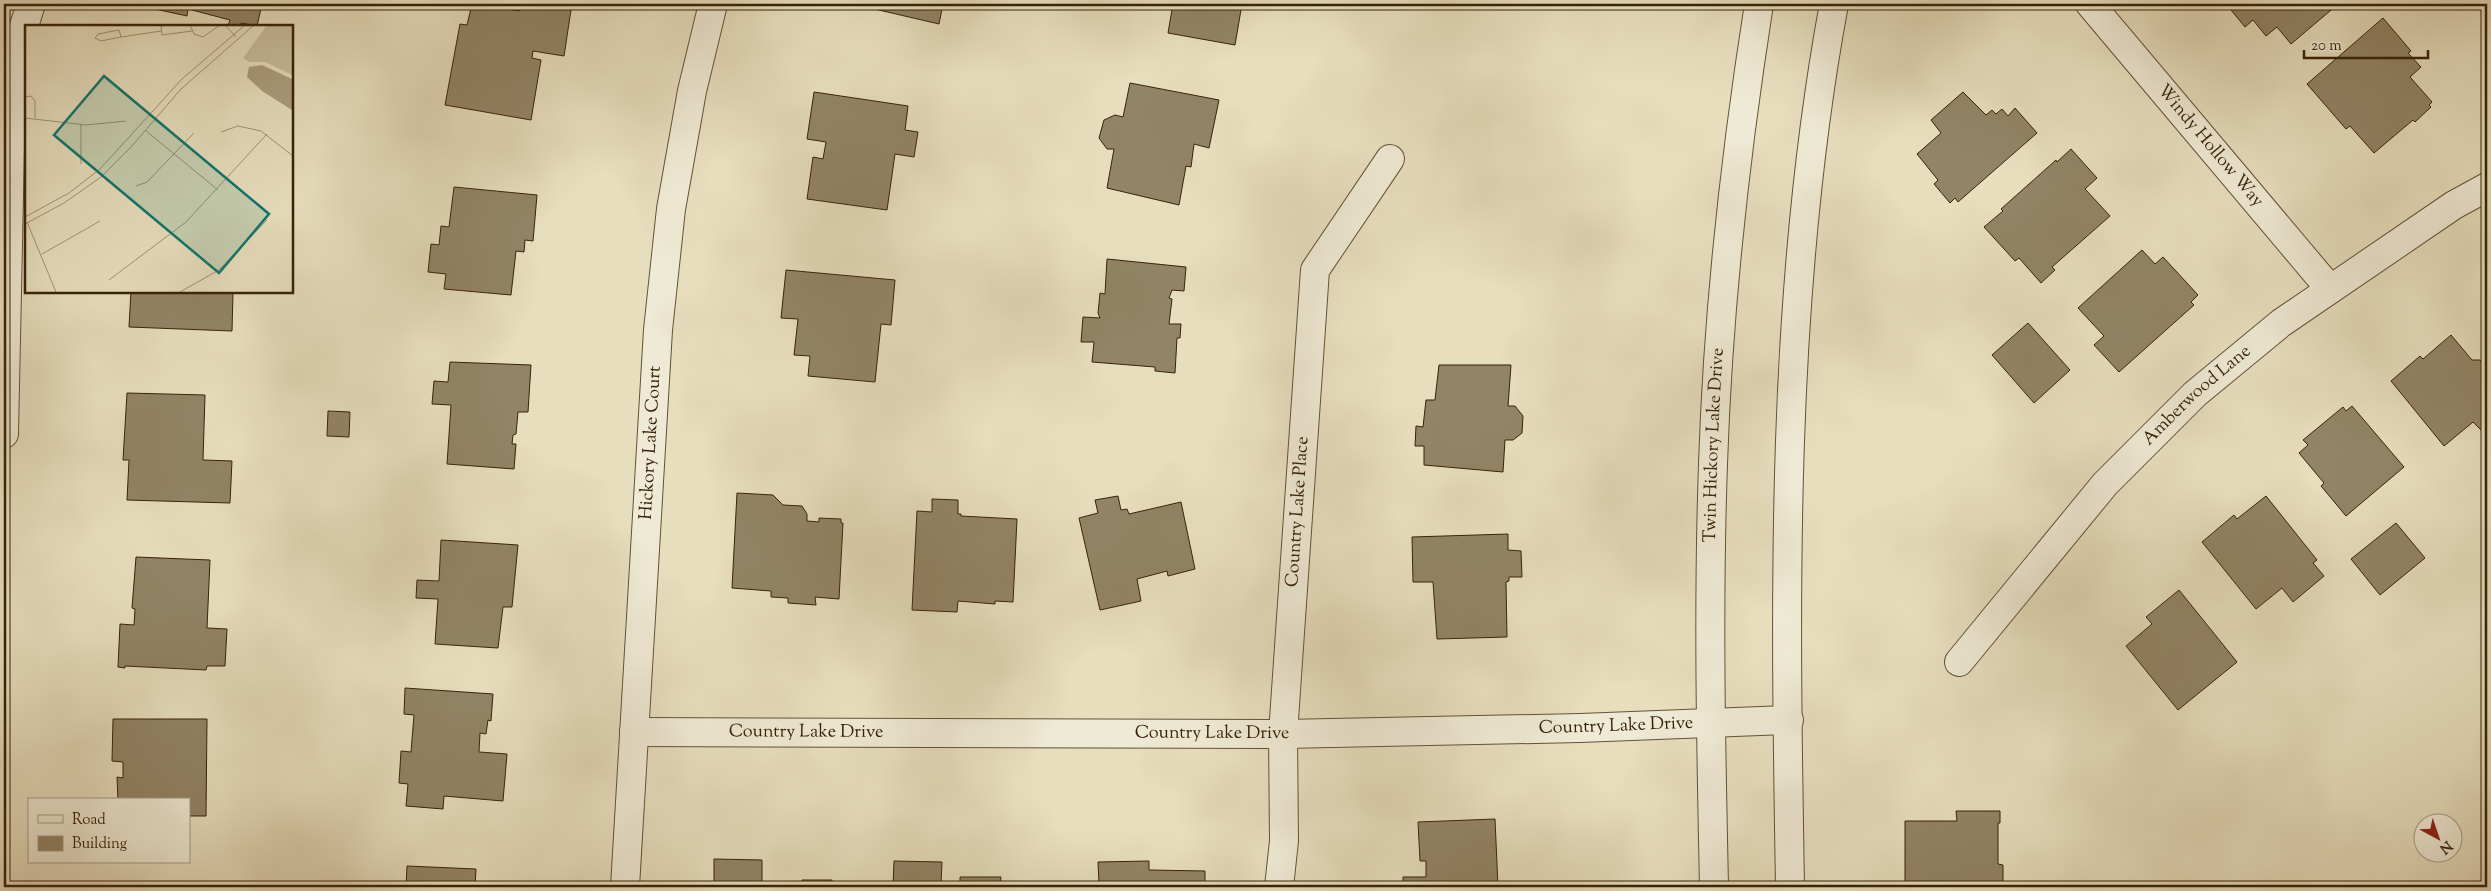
<svg xmlns="http://www.w3.org/2000/svg" width="2491" height="891" viewBox="0 0 2491 891" font-family="'Sorts Mill Goudy',serif">
  <style>
    .building { fill: #928467; stroke: #362308 }
    .lines { fill: none; stroke-linecap: round; stroke-linejoin: round }
    .minor-casing { stroke: #625236; stroke-width: 30 }
    .tertiary-casing { stroke: #625236; stroke-width: 30 }
    .minor { stroke: #efead5; stroke-width: 28 }
    .tertiary { stroke: #efead5; stroke-width: 28 }
    .labels { text-anchor: middle; dominant-baseline: central; stroke-width: 5; stroke-linejoin: round; paint-order: stroke }
    .street-label { font-size: 18px; fill: #362308; stroke: #efead5 }
    .inset-road { fill: none; stroke: #a09375; stroke-width: 1 }
    .view { fill: #0f766e; fill-opacity: 0.15; stroke: #0f766e; stroke-width: 2.5 }
    .inset-edge { fill: none; stroke: #362308; stroke-width: 2.5 }
  </style>
  <rect width="100%" height="100%" fill="#e7debe"/>
  <filter id="stains"><feTurbulence type="fractalNoise" baseFrequency=".004" numOctaves="4"/><feColorMatrix values="0 0 0 0 .2 0 0 0 0 .09 0 0 0 0 .02 0 0 0 .5 -.17"/></filter>
  <radialGradient id="worn" r=".72"><stop offset=".6" stop-color="#630" stop-opacity="0"/><stop offset="1" stop-color="#630" stop-opacity=".3"/></radialGradient>
  <path class="building" d="M156,4h106l-5,22 -16,-3 -1,3h-12l2,-6 -42,-11 -1,7 -32,-7z
    M472,4l48,7 1,-7h14l36,6 -7,46 -31,-5 -1,7 9,2 -10,60 -86,-15 15,-81 7,1z
    M853,4h90l-4,20z
    M1173,4h69l-7,41 -67,-12z
    M2226,4h111v1l-46,39 -14,-17 -11,9 -13,-16 -8,7z
    M2383,18l28,33 -3,2 13,14 -11,10 22,25 -3,3 2,2 -16,15 -2,-2 -39,33 -24,-27 -4,3 -39,-45z
    M1130,83l89,17 -10,48 -15,-4 -3,23 -5,-1 -7,39 -72,-17 7,-39h-7l-8,-11 5,-18 11,-5 8,2z
    M814,92l94,14 -3,24 13,2 -4,25 -19,-3 -8,56 -80,-11 6,-42 10,2 3,-17 -19,-3z
    M1963,92l23,23 6,-5 4,4 6,-5 6,7 7,-8 22,25 -79,69 -3,-4 -5,5 -16,-19 4,-4 -21,-26 24,-21 -10,-13z
    M2071,149l26,29 -12,11 25,27 -58,51 3,3 -14,13 -22,-25 -4,3 -31,-34 19,-16 -2,-2 55,-49 1,2z
    M454,187l83,8 -4,46 -8,-1 -1,12 -8,-1 -5,44 -67,-6 2,-15 -18,-2 3,-28 8,1 2,-19 8,1z
    M2142,250l13,14 8,-7 35,38 -7,7 3,3 -75,67 -25,-27 10,-9 -26,-28z
    M1107,259l79,8 -2,24 -12,-1 -3,8 3,1 -3,25h12l-1,14h-3l-2,35 -20,-2v-4l-63,-5 2,-20h-13l2,-25 17,1 -2,-5 2,-20 5,1z
    M786,270l109,10 -4,45 -10,-1 -6,58 -67,-6 2,-20 -16,-1 4,-36 -17,-1z
    M131,291l102,1 -1,39 -103,-4z
    M2028,323l42,47 -36,33 -42,-48z
    M2451,335l21,25h8l7,9v67l-14,-14 -29,24 -53,-65 29,-25 3,3z
    M450,362l81,3 -3,47h-10l-2,22 -3,1 -1,9h4l-2,25 -67,-5 4,-59 -19,-1 2,-23 14,1z
    M1439,365h72l-3,41h7l8,10 -1,17 -9,7h-8l-2,32 -79,-7v-19h-9l1,-20 7,1 3,-27h9z
    M127,393l78,2 -2,65 29,1 -2,42 -103,-3 2,-40h-6z
    M2352,406l52,61 -58,49 -25,-30 3,-3 -25,-30 9,-8 -5,-5 40,-33 3,4z
    M328,411l22,1 -1,25 -22,-1z
    M737,493l36,2 10,10 19,1 5,8v7l12,1v-4l22,1v4h2l-4,76 -24,-2 1,8 -28,-2v-5l-17,-1v-6l-39,-3z
    M1118,496l3,14 6,-1 2,5 52,-12 14,67 -27,7 -1,-5 -30,8 4,22 -41,9 -21,-92 19,-5 -3,-13z
    M2266,496l51,64 -4,3 11,13 -31,26 -11,-14 -26,21 -54,-67 32,-27 3,4z
    M932,499l26,1v14h3v2l56,3 -4,83 -18,-1v3l-37,-3 -1,11 -45,-2 5,-99 15,1z
    M2396,523l29,35 -45,37 -29,-36z
    M1508,534v16l13,1 1,26h-13v4l-3,1 1,55 -70,2 -4,-57h-20l-1,-45z
    M441,540l77,5 -6,62h-9l-5,41 -63,-4 3,-45 -22,-1 1,-18 22,1z
    M136,557l74,3 -3,68 20,1 -2,37h-18l-1,4 -81,-4v2l-7,-1 2,-43 14,1 1,-16 -3,-1z
    M2179,590l58,72 -59,48 -52,-64 26,-22 -6,-7z
    M405,688l88,6 -2,27 -3,-1 -2,14 -6,-1 -1,19 28,2 -4,47 -59,-5 -1,13 -37,-3 2,-22 -9,-1 2,-32 10,1 3,-37 -10,-1z
    M113,719h94l-1,97h-17v-16h-71l-1,-23 6,1v-16l-11,-1z
    M1956,811h44v12h-2v41l5,1v21l-98,1v-66h52z
    M1495,819l3,68h-95v-10h23v-16h-6l-2,-39z
    M714,859l48,1v27l40,-3v-4h30v7h-118z
    M894,861l48,1 -1,22 19,1v-8h41l-1,10h-107z
    M1149,861v9l56,1v16h-103v-5l-3,1 -1,-21z
    M407,866l69,3 -1,18h-69z"/>
  <g class="lines">
    <g class="minor-casing">
      <g id="minor">
        <path id="s1" d="M2090,4l240,285"/>
        <path d="M4,434l6,-287 14,-121 7,-22"/>
        <path id="s2" d="M1959,662l146,-178 90,-90 86,-71 173,-118 33,-18"/>
        <path id="s3" d="M634,732l649,2 297,-6 209,-8"/>
        <path id="s4" d="M625,887l33,-557 13,-121 21,-118 21,-87"/>
        <path id="s5" d="M1279,887l5,-46 -1,-107 32,-464 75,-111"/>
      </g>
    </g>
    <g class="tertiary-casing">
      <g id="tertiary">
        <path id="s6" d="M1714,887c-3,-141 -6,-282 -1,-423 5,-154 22,-308 46,-460"/>
        <path d="M1790,887c-5,-294 -10,-592 44,-883"/>
      </g>
    </g>
    <use href="#minor" class="minor"/>
    <use href="#tertiary" class="tertiary"/>
  </g>
  <g class="labels">
    <g class="street-label">
      <text stroke="none"><textPath href="#s1" startOffset="186">Windy Hollow Way</textPath></text>
      <text stroke="none"><textPath href="#s2" startOffset="358">Amberwood Lane</textPath></text>
      <text stroke="none"><textPath href="#s4" startOffset="445">Hickory Lake Court</textPath></text>
      <text stroke="none"><textPath href="#s6" startOffset="442">Twin Hickory Lake Drive</textPath></text>
      <text stroke="none"><textPath href="#s5" startOffset="376">Country Lake Place</textPath></text>
      <text stroke="none"><textPath href="#s3" startOffset="982">Country Lake Drive</textPath></text>
      <text stroke="none"><textPath href="#s3" startOffset="172">Country Lake Drive</textPath></text>
      <text stroke="none"><textPath href="#s3" startOffset="578">Country Lake Drive</textPath></text>
    </g>
  </g>
  <g transform="translate(25 25)">
    <rect width="268" height="268" fill="#e7debe"/>
    <path d="M242,0h25v50l-27,-13h-15l-7,-4z" fill="#c9be9f"/>
    <path d="M237,40l30,14v31l-30,-19 -15,-14 2,-10z" fill="#ab9e80"/>
    <path class="inset-road" d="M142,0l-6,1 1,9 30,-4M165,0l4,9 9,3 17,-12M200,0l11,12M96,12l-20,4 -6,-3 3,-4 21,-4 2,7 40,-6M0,72l6,-1 4,5v17M0,93l61,7 40,-4M56,100v39M120,105l73,60M196,107l17,-6 23,5 32,25M111,161l11,-4 47,-49M0,192l44,-24 31,-24 82,-90 63,-54M2,197l29,70M0,199l39,-21 37,-26 30,-30 50,-58 73,-64M17,229l58,-33M84,255l77,-58 81,-88M155,267l39,-22 48,-50"/>
    <path class="view" d="M79,51l165,138 -50,59 -165,-138z"/>
    <rect width="268" height="268" class="inset-edge"/>
  </g>
  <rect width="2491" height="891" fill="none" stroke="#e7debe" stroke-width="20"/>
  <rect x="5" y="5" width="2481" height="881" fill="none" stroke="#362308" stroke-width="2.5"/>
  <rect x="10" y="10" width="2471" height="871" fill="none" stroke="#362308"/>
  <rect x="28" y="798" width="162" height="65" fill="#efead5" stroke="#a59a83"/>
  <rect x="38" y="815" width="25" height="8" fill="#efead5" stroke="#a59a83"/>
  <text x="72" y="824" font-size="15" fill="#362308">Road</text>
  <rect x="38" y="836" width="25" height="15" fill="#928467" stroke="#a59a83"/>
  <text x="72" y="848" font-size="15" fill="#362308">Building</text>
  <g transform="translate(2438 838) rotate(140)"><circle r="24" fill="#efead5" stroke="#a59a83"/>
  <path d="M0-4L9 19L0 12L-9 19Z" fill="#8f2418"/>
  <text y="-8" font-size="14" font-weight="bold" text-anchor="middle" fill="#362308">N</text>
  </g>
  <path d="M2304 50v8h124v-8" fill="none" stroke="#362308" stroke-width="2.5"/>
  <text x="2311" y="50" font-size="15" fill="#362308" stroke="#efead5" stroke-width="4" paint-order="stroke">20 m</text>
  <rect width="100%" height="100%" filter="url(#stains)"/>
  <rect width="100%" height="100%" fill="url(#worn)"/>
</svg>
